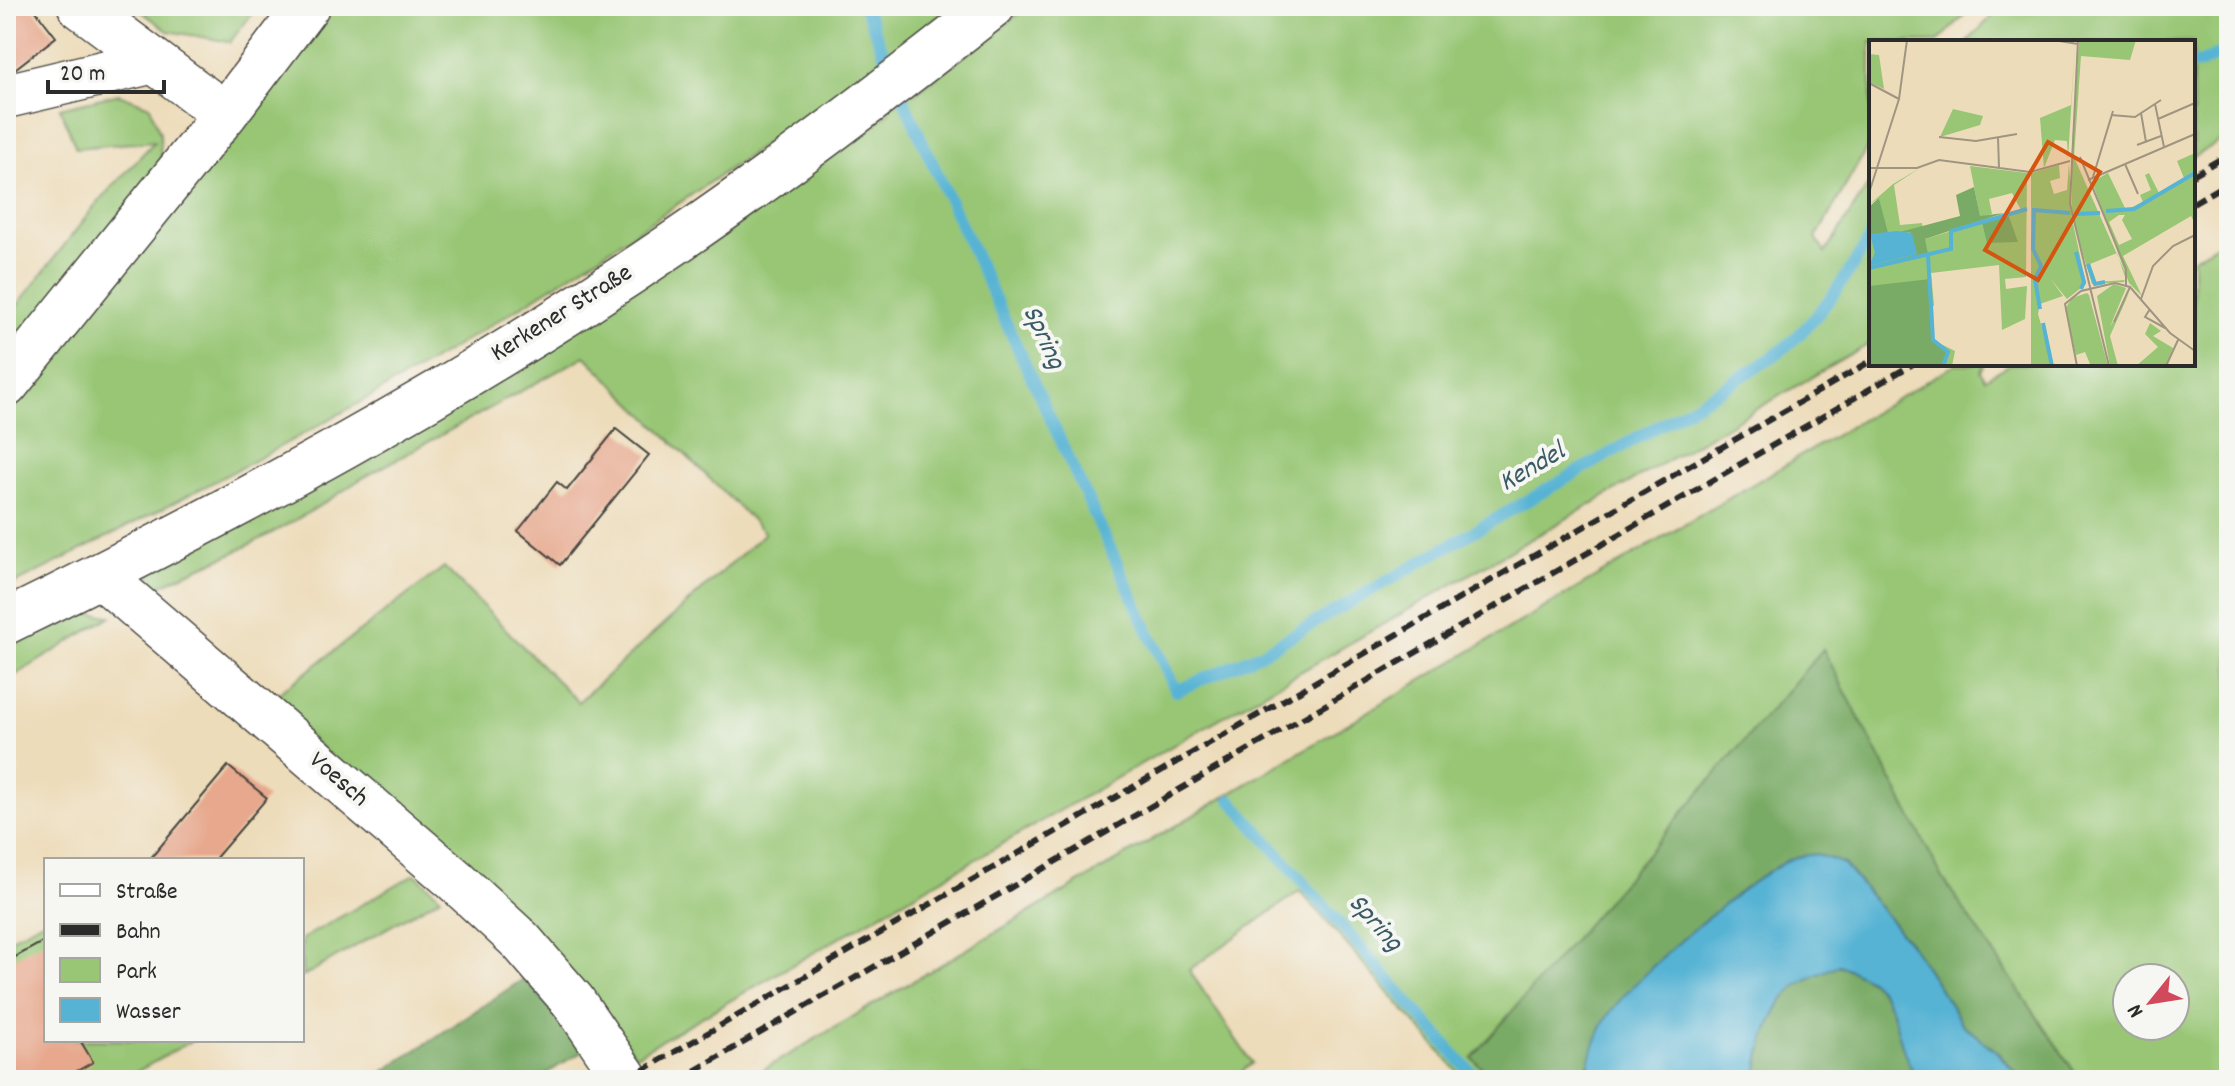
<svg xmlns="http://www.w3.org/2000/svg" width="2235" height="1086" viewBox="0 0 2235 1086" font-family="Dekko,sans-serif">
  <style>
    .green { fill: #98c674; stroke: #627850; stroke-width: 2; fill-rule: evenodd }
    .forest { fill: #7aab66; stroke: #526b48; stroke-width: 2 }
    .water { fill: #56b3d4; stroke: #406f80; stroke-width: 2 }
    .lines { fill: none; stroke-linecap: round; stroke-linejoin: round }
    .stream { stroke: #56b3d4; stroke-width: 12 }
    .building { fill: #e7a88d }
    .minor-casing { stroke: #484640; stroke-width: 47 }
    .major-casing { stroke: #484640; stroke-width: 47 }
    .minor { stroke: #fff; stroke-width: 44 }
    .major { stroke: #fff; stroke-width: 44 }
    .rail { stroke: #2b2b2b; stroke-width: 6; stroke-dasharray: 12 6; stroke-linecap: butt }
    .labels { text-anchor: middle; dominant-baseline: central; stroke-width: 8; stroke-linejoin: round; paint-order: stroke }
    .street-label { font-size: 26px; fill: #2b2b2b; stroke: #f6f6f2 }
    .water-label { font-size: 28px; font-style: italic; fill: #3a5b66; stroke: #f6f6f2 }
    .inset-river { fill: none; stroke: #56b3d4; stroke-width: 4 }
    .inset-road { fill: none; stroke: #9f9581; stroke-width: 2 }
    .view { fill: #d5540f; fill-opacity: 0.15; stroke: #d5540f; stroke-width: 4 }
    .inset-edge { fill: none; stroke: #2b2b2b; stroke-width: 4 }
  </style>
  <rect width="100%" height="100%" fill="#f6f6f2"/>
  <filter id="ink" filterUnits="userSpaceOnUse"><feTurbulence type="fractalNoise" baseFrequency=".0125" numOctaves="2"/><feDisplacementMap in="SourceGraphic" scale="16" xChannelSelector="R" yChannelSelector="G"/><feConvolveMatrix kernelMatrix="1 2 1 2 8 2 1 2 1" color-interpolation-filters="sRGB"/></filter>
  <filter id="wash" filterUnits="userSpaceOnUse"><feTurbulence type="fractalNoise" baseFrequency=".006" numOctaves="4" result="noise"/><feDisplacementMap in="SourceGraphic" scale="32" xChannelSelector="R" yChannelSelector="G"/><feGaussianBlur stdDeviation="1.8" result="paint"/><feColorMatrix in="noise" values="0 0 0 0 0 0 0 0 0 0 0 0 0 0 0 0 0 1.4 0 .05"/><feComposite in="paint" operator="in"/></filter>
  <g filter="url(#wash)">
    <rect width="100%" height="100%" fill="#eddcba"/>
    <path class="green" d="M134,6h124l-28,36 -62,-11z
      M321,6h631l-54,43 17,44 114,-87h944l-35,36h-67v99l-55,97 9,15 46,-72v162l-1235,712 -365,-356 173,-132 134,135 187,-169 -180,-177 -226,124c-38,27 -80,50 -122,71 -30,15 -61,24 -89,42l3,-27 738,-453 -19,-43c-124,88 -247,174 -376,253 -157,98 -323,182 -488,265v-51l7,-4 -7,-6v-114z
      M2002,6h227v130l-36,21v-115h-226z
      M119,94l31,12 10,28 1,31 -155,196v-41l92,-118 57,-61 -79,7 -16,-40z
      M2229,237v843h-149l-136,-199 -471,178 23,21h-42l5,-7 -159,-182 -111,79 63,93 -20,17h-486l1210,-716h28l-4,7 5,8 25,-15h183v-106zM2127,978h48v48h-48z
      M82,612l29,4 -105,65v-32z
      M415,874l26,23 -139,80v-38z
      M46,919v121h147l-60,34 -2,6h-125v-139z"/>
    <path class="forest" d="M1823,649l121,231 136,200h-58l-26,-29 -33,-26 -49,-76 -70,-85 -256,199v17h-92l-24,-22z
      M1839,965c11,5 25,10 34,18 26,23 24,63 42,91l21,6h-179c2,-29 16,-80 42,-96 13,-8 27,-13 40,-19z
      M525,978l58,73 -47,29h-165z"/>
    <path class="water" d="M1817,854l27,10 70,85 49,76 33,26 26,29h-86l-21,-6c-20,-28 -15,-68 -42,-91 -9,-8 -23,-13 -34,-18 -13,6 -27,11 -40,19 -26,16 -40,67 -42,96h-169c-1,-20 7,-40 16,-58 18,-36 151,-150 189,-164 7,-3 16,-3 24,-4z"/>
    <g class="lines">
      <path class="stream" d="M864,6l49,115 263,570 84,-37 471,-270c18,-13 40,-24 57,-39 34,-30 60,-70 83,-109
        M2193,64l8,-1 28,-13
        M1231,800l231,263 19,17"/>
    </g>
    <g id="blocks">
      <path class="building" d="M6,6h26l24,31 -40,31 -10,2z
        M616,429l33,26 -89,110 -42,-34 39,-49 10,8z
        M228,766l39,32 -53,62h-65z
        M46,940v100h34l13,22 -32,18h-47l-8,-14v-104z"/>
    </g>
  </g>
  <g filter="url(#ink)">
    <use href="#blocks" fill-opacity="0" stroke="#484640" stroke-width="2"/>
    <g class="lines">
      <g class="minor-casing">
        <path id="minor" d="M80,6l145,108
          M6,96l148,-35
          M6,385l219,-271 82,-108
          M101,576l354,304 66,61 52,60 54,79"/>
      </g>
      <g class="major-casing">
        <path id="major" d="M6,622c229,-112 456,-234 667,-378 110,-75 216,-156 320,-238"/>
      </g>
      <use href="#minor" class="minor"/>
      <use href="#major" class="major"/>
      <path class="rail" d="M2193,175l36,-21
        M2193,203l36,-21
        M626,1080l1245,-719
        M679,1080l1234,-716"/>
    </g>
  </g>
  <g class="labels">
    <g class="street-label">
      <text transform="translate(562 314) rotate(-32)">Kerkener Straße</text>
      <text transform="translate(338 780) rotate(41)">Voesch</text>
    </g>
    <g class="water-label">
      <text transform="translate(1042 338) rotate(65)">Spring</text>
      <text transform="translate(1533 469) rotate(-30)">Kendel</text>
      <text transform="translate(1374 924) rotate(48)">Spring</text>
    </g>
  </g>
  <g transform="translate(1869 40)">
    <rect width="326" height="326" fill="#eddcba"/>
    <path d="M210,0h57l-6,20 -49,-4 -7,101 53,120 -3,5 -32,2 -21,-70 15,70 -19,15 -17,-21 13,18 -23,8 -2,10 15,52h-22v-193l28,-8 1,13 -10,3 4,13 13,-4 2,-27 3,49 -1,-50zM248,213l9,27 -30,2 -6,-18zM206,5l-7,114 -1,-18 -12,-1 -11,28 -4,-50 31,-13zM0,14l10,1 5,34 -15,-7zM84,69l30,7 -3,9 -40,12zM326,113v71l-4,-8 -68,40 19,40 -13,-13 -37,-101 16,-9 18,37 17,-8 -3,-7 11,-5 -6,-15 4,-2 10,20 25,-15 -7,-17zM250,175h6l-3,5 10,19 -13,6 -10,-23zM101,126l57,7 -1,104 -21,2 1,10 21,-3 -2,33 -23,11 -3,-65 -68,8 3,32 -1,35 22,11 -3,15h-9l4,-14 -15,-12 2,-34 -65,-18v-52l18,-3 -8,-35 -10,7 24,-21 27,-16 -26,17 6,40 22,-2 3,16 96,-29 -9,-17 -23,6 3,15 -12,3zM245,244l12,4 -16,39 19,-34 -19,43 8,30h-8l-13,-70zM218,253l2,2 19,71 -18,-2 -5,-12 -9,3 -11,-46 7,-11zM281,283l11,8 -8,5 20,12 -7,18h-30l22,-19 -13,-13z" fill="#98c674" fill-rule="evenodd"/>
    <path d="M105,147l6,29 24,-3 -79,26 3,15 -59,13 48,-13 -7,-22h-10l60,-16 -4,-21zM10,158l9,35 -19,3v-29zM139,174l10,28 -31,1 -5,-21zM61,239l2,61 16,12 -5,14h-74v-80z" fill="#7aab66"/>
    <path d="M28,191l15,2 5,21 -48,12 6,-13 -5,-19z" fill="#56b3d4"/>
    <path class="inset-river" d="M237,171l28,-2 61,-36M207,174l24,-1M207,212l8,30 -3,7M59,216l5,84 15,12 -5,14M219,224l7,20 10,-2M0,228l82,-19v-18l76,-22M171,269l-5,-30 6,-13 -8,-17 1,-39 36,3M174,283l9,43"/>
    <path class="inset-road" d="M184,0l25,4M209,0l-8,164 39,162M0,43l30,16M286,64l9,43M272,73l5,29M242,75l24,2 26,-17M289,79l37,-16M70,97l37,4 41,-7M129,97l1,31M268,105l24,-9M211,117l46,112v16M256,124l13,30M0,128h48l22,-8 91,12 40,-11M224,137l20,-66M219,140l107,-46M0,153l30,-94 8,-59M272,259l12,-33 20,-20 22,-11M281,269l-5,8 20,11M245,282l16,-35M208,326l-12,-62 16,-13 34,-8 15,4 40,46 25,18M297,326l12,-26"/>
    <path class="view" d="M179,102l52,30 -62,108 -53,-30z"/>
    <rect width="326" height="326" class="inset-edge"/>
  </g>
  <rect width="2235" height="1086" fill="none" stroke="#f6f6f2" stroke-width="32"/>
  <rect x="44" y="858" width="260" height="184" fill="#f6f6f2" stroke="#a5a5a2" stroke-width="2"/>
  <rect x="60" y="884" width="40" height="12" fill="#ffffff" stroke="#a5a5a2" stroke-width="2"/>
  <text x="116" y="898" font-size="24" fill="#2b2b2b">Straße</text>
  <rect x="60" y="924" width="40" height="12" fill="#2b2b2b" stroke="#a5a5a2" stroke-width="2"/>
  <text x="116" y="938" font-size="24" fill="#2b2b2b">Bahn</text>
  <rect x="60" y="958" width="40" height="24" fill="#98c674" stroke="#a5a5a2" stroke-width="2"/>
  <text x="116" y="978" font-size="24" fill="#2b2b2b">Park</text>
  <rect x="60" y="998" width="40" height="24" fill="#56b3d4" stroke="#a5a5a2" stroke-width="2"/>
  <text x="116" y="1018" font-size="24" fill="#2b2b2b">Wasser</text>
  <g transform="translate(2151 1002) rotate(240)"><circle r="38" fill="#f6f6f2" stroke="#a5a5a2" stroke-width="2"/>
  <path d="M0-6L14 30L0 20L-14 30Z" fill="#d1495b"/>
  <text y="-12" font-size="22" font-weight="bold" text-anchor="middle" fill="#2b2b2b">N</text>
  </g>
  <path d="M48 80v12h116v-12" fill="none" stroke="#2b2b2b" stroke-width="4"/>
  <text x="60" y="80" font-size="24" fill="#2b2b2b" stroke="#f6f6f2" stroke-width="6" paint-order="stroke">20 m</text>
</svg>
